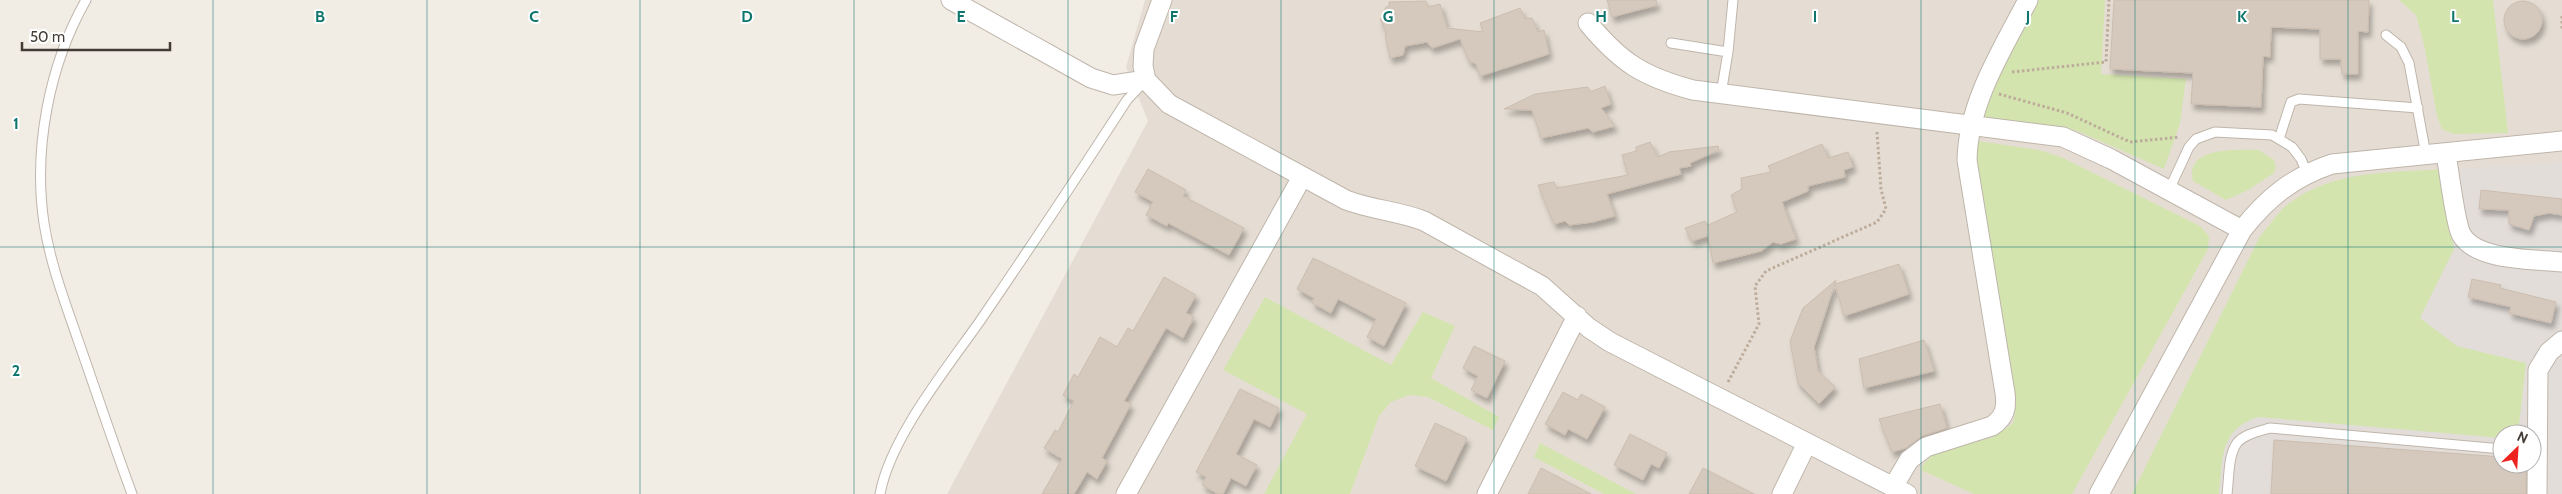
<svg xmlns="http://www.w3.org/2000/svg" width="2562" height="494" viewBox="0 0 2562 494" font-family="Cabin,sans-serif">
  <style>
    .residential { fill: #e5ddd3; fill-rule: evenodd }
    .industrial { fill: #e3ddd9; fill-rule: evenodd }
    .green { fill: #d3e4af }
    .building { fill: #d5c9be; stroke: #ccbdae; filter: url(#shadow) }
    .lines { fill: none; stroke-linecap: round; stroke-linejoin: round }
    .lane-casing { stroke: #bfb5ab; stroke-width: 11 }
    .street-casing { stroke: #bfb5ab; stroke-width: 21 }
    .path { stroke: #bdac9a; stroke-width: 3; stroke-dasharray: 2.5 2.5; stroke-linecap: butt }
    .lane { stroke: #fff; stroke-width: 9 }
    .street { stroke: #fff; stroke-width: 19 }
    .grid { fill: none; stroke: #0f766e; stroke-width: 1; stroke-opacity: 0.55 }
    .grid-label { font-size: 16px; text-anchor: middle; font-weight: bold; fill: #0f766e; stroke: #fff; stroke-width: 4; stroke-linejoin: round; paint-order: stroke }
  </style>
  <defs>
    <filter id="shadow"><feDropShadow dx="3" dy="5.5" stdDeviation="2.5" flood-color="#0004"/></filter>
  </defs>
  <rect width="100%" height="100%" fill="#f1ece4"/>
  <path class="residential" d="M1145,0h1417v494h-1615l201,-373 -22,-54zM2502,434h30v30h-30z"/>
  <path class="industrial" d="M2562,162v332h-430l128,-258 31,-34 25,-14 40,-13zM2502,434h30v30h-30z"/>
  <path class="green" d="M2039,0h66l-4,74 85,5 -6,44 -16,46 -89,-39 -91,-11c10,-43 34,-81 55,-119z
    M2399,0h94l15,133 -55,1 -11,-5 -5,-13 -12,-67 -9,-34z
    M1977,141l62,9 22,7 139,69 9,10 -1,13 -136,245h-98l-53,-24c10,-25 46,-24 68,-32 9,-4 17,-9 24,-15l2,-10 -39,-249z
    M2259,150l15,10 2,7 -2,6 -26,17 -22,10 -33,-19c-9,-35 45,-31 66,-31z
    M2441,169l13,80 -34,69 37,28 69,17 -8,71h-16v4l-244,-21c-39,13 -35,41 -39,77h-87l128,-258c10,-11 19,-26 31,-34 43,-32 100,-29 150,-33z
    M1265,297l126,68 32,-53 32,14 -24,52 68,39 -6,13 -65,-33 -19,-2 -18,7 -12,14 -29,78h-86l43,-80 -84,-44z
    M1540,443l96,51h-32l-70,-37z"/>
  <path class="building" d="M1607,0h49l1,5 -45,12z
    M2114,0h255l-1,32 -10,-1v43h-16l-1,-15h-21v-30l-49,-2 -1,30 -7,-1 -2,51 -70,-3 2,-31 -83,-4z
    M1426,1l2,6 12,-3 7,24 36,4 -3,-9 40,-15 5,11 7,-1 6,14 6,-2 5,24 -69,22 -4,-12 -7,-3 -9,-22 -28,9 -5,-6 -22,4 -2,9 -13,3 -5,-22 2,-2 -7,-15 6,-1 -1,-10 4,-2v-4z
    M2504 20a19 19 0 1 1 38 0a19 19 0 1 1-38 0Z
    M1605,86l6,18 -10,4 14,18 -22,6 -5,-4 -47,10 -9,-28 -28,-1 31,-15 53,-7 2,5z
    M1650,142l8,15 11,-5 49,-6 1,4 -29,13 1,3 -12,2 2,6 -74,20 8,22 -22,6 -24,3 -4,-4 -11,3 -16,-39 16,-3 3,6 71,-13 -6,-20 14,-4v-4z
    M1822,144l6,14 20,-6 5,15 -9,3 1,7 -37,9v5l-26,11 14,37 -15,5 -8,-2 -12,9 -48,12 -5,-27 -16,5 -7,-13 20,-7 3,4 29,-13 -6,-17 11,-6 -1,-11 30,-6 -3,-6z
    M1148,169l38,21 -3,6 61,32 -15,27 -61,-32 -1,3 -21,-11 7,-13 -18,-10z
    M2481,190l81,9v16l-13,-2 -15,3 -5,14 -20,-6v-14l-30,-1z
    M1313,258l93,45 -22,43 -17,-9 9,-18 -38,-20 -7,14 -19,-10 2,-5 -17,-9z
    M1899,264l10,30 -65,22 -9,-32z
    M1164,277l32,18 -10,18 8,4 -11,21 -17,-10 -42,73 7,3 -29,54 5,3 -10,18 -10,-7 -13,22h-32l20,-35 -18,-11 11,-18 3,2 16,-31 -11,-6 11,-21 4,3 22,-40 17,10 11,-19 5,3z
    M2472,279l29,6 -1,3 56,14 -5,21 -42,-10 2,-6 -43,-10z
    M1836,280l-22,67 4,24 17,16 -16,17 -21,-21 -8,-42 13,-33z
    M1924,340l10,31 -70,17 -5,-29z
    M1474,346l31,15 -18,37 -16,-8 7,-14 -15,-8z
    M1240,389l39,19 -9,19 -16,-8 -18,35 21,11 -11,21 -15,-8 -8,16h-5l-16,-9 4,-8 -10,-5z
    M1563,392l15,8 3,-6 24,13 -18,32 -19,-10 -3,6 -20,-11z
    M1940,404l7,24 -25,8 -16,12 -14,4 -13,-33z
    M1435,423l32,15 -21,43 -31,-15z
    M1630,434l37,19 -8,15 -8,-4 -8,16 -29,-15z
    M2274,440l228,17v7h24v30h-255z
    M1541,468l50,26h-63z
    M1703,468l51,26h-65z"/>
  <g class="lines">
    <g class="lane-casing">
      <path id="lane" d="M86,0c-37,65 -53,149 -42,223 6,40 21,79 34,117 18,51 35,103 54,154
        M2386,35l15,12 8,16 17,92
        M1671,43l57,9 -7,42
        M1728,52l5,-52
        M2279,139l12,-37 8,-3 119,9
        M2169,190l20,-43 7,-8 19,-7 57,3 20,12 9,12 6,14
        M880,494c10,-56 67,-126 100,-173 50,-73 99,-147 147,-221l16,-17
        M2227,494c2,-15 1,-39 10,-51 7,-9 23,-12 33,-15l232,21"/>
    </g>
    <g class="street-casing">
      <path id="street" d="M951,0l140,78 22,7 33,-5
        M1162,0l-18,49 -1,17 3,14 23,24 177,96c26,10 53,11 78,21l118,65 47,42 21,14 297,152
        M1588,23c33,40 56,54 105,67l370,47 48,22 131,71
        M2446,154c3,16 9,68 15,80 14,27 73,25 101,28
        M1893,487l16,-27 17,-13 66,-21c13,-9 15,-18 13,-33l-38,-233c1,-57 35,-110 61,-160
        M1126,494l176,-317
        M1487,494l90,-178
        M1782,494l25,-51
        M2099,494l143,-264c25,-32 51,-53 90,-66l230,-23
        M2537,494l1,-124 11,-18 13,-11"/>
    </g>
    <path class="path" d="M2562,16v15
      M2012,72l94,-10 3,-62
      M1999,94l68,19 63,29 49,-5
      M1728,382l31,-58 -4,-38 11,-15 111,-49 9,-13 -5,-20 -4,-57"/>
    <use href="#lane" class="lane"/>
    <use href="#street" class="street"/>
  </g>
  <path class="grid" d="M213,0v494M427,0v494M640,0v494M854,0v494M1068,0v494M1281,0v494M1494,0v494M1708,0v494M1921,0v494M2135,0v494M2348,0v494M0,247h2562"/>
  <g class="grid-label">
    <text x="320" y="22">B</text>
    <text x="534" y="22">C</text>
    <text x="747" y="22">D</text>
    <text x="961" y="22">E</text>
    <text x="1174" y="22">F</text>
    <text x="1388" y="22">G</text>
    <text x="1601" y="22">H</text>
    <text x="1815" y="22">I</text>
    <text x="2028" y="22">J</text>
    <text x="2242" y="22">K</text>
    <text x="2455" y="22">L</text>
    <text x="16" y="129">1</text>
    <text x="16" y="376">2</text>
  </g>
  <g transform="translate(2517 449) rotate(25)"><circle r="24" fill="#ffffff" stroke="#b4b1ae"/>
  <path d="M0-4L9 19L0 12L-9 19Z" fill="#ee221f"/>
  <text y="-8" font-size="14" font-weight="bold" text-anchor="middle" fill="#433b35">N</text>
  </g>
  <path d="M22 42v8h148v-8" fill="none" stroke="#433b35" stroke-width="2.5"/>
  <text x="30" y="42" font-size="15" fill="#433b35" stroke="#ffffff" stroke-width="4" paint-order="stroke">50 m</text>
</svg>
